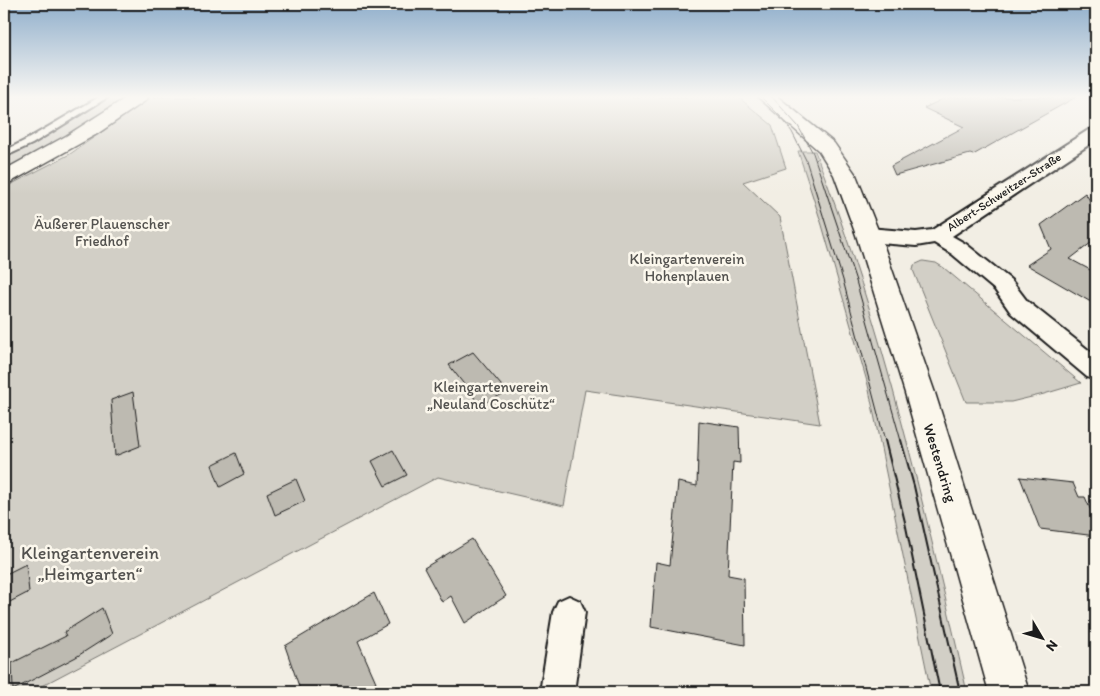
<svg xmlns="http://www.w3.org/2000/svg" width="1100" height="696" viewBox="0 0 1100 696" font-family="Itim,sans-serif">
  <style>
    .green { fill: #d2cfc6; stroke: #777671 }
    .building { fill: #bdbab1; stroke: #1c1c1c }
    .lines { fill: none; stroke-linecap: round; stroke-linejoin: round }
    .service-casing { stroke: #1c1c1c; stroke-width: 4 }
    .minor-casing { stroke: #1c1c1c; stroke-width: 4 }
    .tertiary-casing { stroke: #1c1c1c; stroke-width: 3 }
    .service { fill: #fbf7ec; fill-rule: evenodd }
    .minor { fill: #fbf7ec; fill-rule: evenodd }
    .tertiary { fill: #fbf7ec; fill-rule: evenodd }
    .tram-far1 { stroke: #1c1c1c; stroke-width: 1 }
    .tram { stroke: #1c1c1c; stroke-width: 2 }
    .labels { text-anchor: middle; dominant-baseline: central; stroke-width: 5; stroke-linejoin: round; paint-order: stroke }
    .far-street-label { font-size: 12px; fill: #1c1c1c; stroke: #fbf7ec }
    .park-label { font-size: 15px; fill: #53524f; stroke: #fbf7ec }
    .street-label { font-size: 15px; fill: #1c1c1c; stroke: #fbf7ec }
    .near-park-label { font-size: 18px; fill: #53524f; stroke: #fbf7ec }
  </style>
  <rect width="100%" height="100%" fill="#f2eee4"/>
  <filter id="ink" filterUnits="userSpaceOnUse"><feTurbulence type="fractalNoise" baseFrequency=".02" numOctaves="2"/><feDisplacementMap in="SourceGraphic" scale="10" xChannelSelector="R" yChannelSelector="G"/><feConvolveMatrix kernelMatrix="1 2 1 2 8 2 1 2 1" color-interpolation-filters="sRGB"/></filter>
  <g filter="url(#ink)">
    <path class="green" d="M104,97h23l-76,49 -47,24v-16l25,-12z
      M152,97h586l34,28 14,43 -43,14 37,35 40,207 -235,-34 -21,116 -126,-29 -408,215h-26v-504l66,-34z
      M798,151h17c68,175 110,358 152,541h-36l-63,-307 -46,-160z
      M923,261l13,2 8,5 137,115 -37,11 -33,8h-45l-53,-132 1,-5z"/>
    <path class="building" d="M947,97h129l-103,58 -3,-1 -75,21 -4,-9 73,-39 -40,-19z
      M1085,193l6,9 5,3v34l-26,20 26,14v32l-69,-40 24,-16 -10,-24z
      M473,352l34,40 -27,13 -31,-40z
      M133,392l7,54 -25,10 -4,-56z
      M699,421l40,6 1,36 -7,-1 -5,113 16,3 1,67 -94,-18 5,-65 14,3 8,-83 19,4z
      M393,450l14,25 -22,11 -13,-25z
      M236,453l8,21 -24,13 -8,-22z
      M1020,477l53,6 6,14h6l11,25v14l-56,-7z
      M296,479l9,22 -30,14 -8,-22z
      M472,539l34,57 -41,27 -14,-27 -9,6 -18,-34z
      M26,564l3,28 -25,13v-30z
      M374,593l14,31 -30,17 18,41 -16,10h-59l-16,-46z
      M102,608l10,26 -36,23 -63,33 -1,-27 54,-27 -2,-4z"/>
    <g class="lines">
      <g class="service-casing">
        <path id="service" d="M99,97h9l-76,47 -28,13v-6l22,-11z"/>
      </g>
      <g class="minor-casing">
        <path id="minor" d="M1096,128v12l-144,96 14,8 45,36 16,21 69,55v24l-9,-3 -76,-64 -16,-23 -43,-36 -18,-11 -18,3 -48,-4 -7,-2 -3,-5 3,-5 7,-2 48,4 16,-2 158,-101z
          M569,596l11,5 5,11 -11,80h-34l13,-80 5,-11z"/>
      </g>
      <g class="tertiary-casing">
        <path id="tertiary" d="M127,97h21l-3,4 -48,33 -86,48 -7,2v-14l62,-34z
          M758,97h20l56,46 22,32 24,60 55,158 94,299h-40l-84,-299 -49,-158 -22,-60 -15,-24z"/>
      </g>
      <use href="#service" class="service"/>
      <use href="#minor" class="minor"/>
      <use href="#tertiary" class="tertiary"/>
      <path class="tram-far1" d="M761,97l21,21 10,14 14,28 37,120 42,161
        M772,97l26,29 15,27 43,128 45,160"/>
      <path class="tram" d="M885,440l20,82 35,170
        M901,440l13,46 46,206"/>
    </g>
  </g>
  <linearGradient id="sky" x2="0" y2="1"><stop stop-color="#8faecb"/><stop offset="0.5" stop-color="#f9f7f3"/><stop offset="1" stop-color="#f9f7f3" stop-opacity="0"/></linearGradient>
  <rect width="1100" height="194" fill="url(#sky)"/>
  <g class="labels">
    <g class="far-street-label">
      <text transform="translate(1004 192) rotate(-33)">Albert-Schweitzer-Straße</text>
    </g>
    <g class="park-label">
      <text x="102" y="224">Äußerer Plauenscher<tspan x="102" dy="17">Friedhof</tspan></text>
      <text x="687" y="259">Kleingartenverein<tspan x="687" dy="17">Hohenplauen</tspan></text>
      <text x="491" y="387">Kleingartenverein<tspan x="491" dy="17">„Neuland Coschütz“</tspan></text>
    </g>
    <g class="street-label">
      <text transform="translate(940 463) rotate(73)">Westendring</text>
    </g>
    <g class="near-park-label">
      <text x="90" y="553">Kleingartenverein<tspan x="90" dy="21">„Heimgarten“</tspan></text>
    </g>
  </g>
  <rect width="1100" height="696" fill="none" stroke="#fbf7ec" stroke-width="20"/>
  <rect x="10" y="10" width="1080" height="676" fill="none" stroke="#1c1c1c" stroke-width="2" filter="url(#ink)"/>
  <g transform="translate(1042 638) rotate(128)" stroke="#fbf7ec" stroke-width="4" paint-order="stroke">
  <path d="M0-4L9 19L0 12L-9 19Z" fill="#1c1c1c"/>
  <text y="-8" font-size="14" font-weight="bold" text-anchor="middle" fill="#1c1c1c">N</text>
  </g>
</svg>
